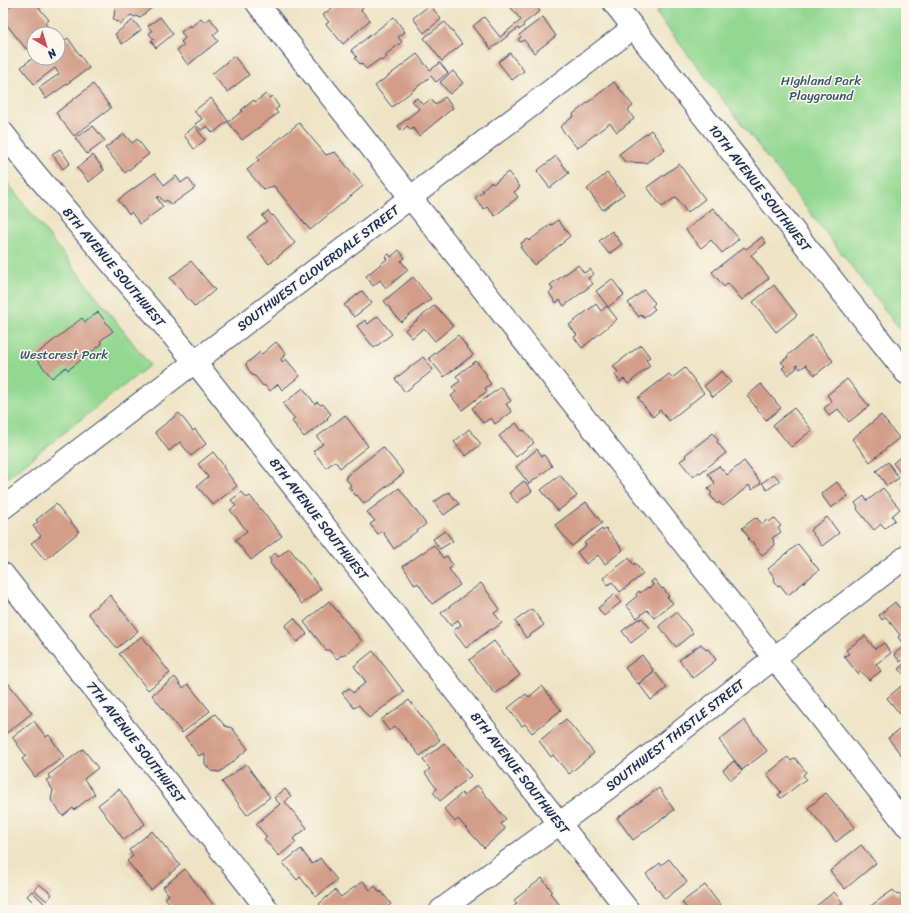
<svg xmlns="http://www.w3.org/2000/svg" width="909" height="913" viewBox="0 0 909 913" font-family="Sriracha,sans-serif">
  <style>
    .built { fill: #f3d4bf }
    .green { fill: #93d891; stroke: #578478 }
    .building { fill: #d39d89 }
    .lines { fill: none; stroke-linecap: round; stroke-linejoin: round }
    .minor-casing { stroke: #3b4a6d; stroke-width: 24 }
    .minor { stroke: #fff; stroke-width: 22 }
    .labels { text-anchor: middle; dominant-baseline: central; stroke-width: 3; stroke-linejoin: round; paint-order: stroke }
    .park-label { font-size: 13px; fill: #39596b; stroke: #fbf7ec }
    .street-label { font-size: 13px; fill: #1b2f5e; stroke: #fbf7ec }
  </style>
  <rect width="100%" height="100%" fill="#fbf7ec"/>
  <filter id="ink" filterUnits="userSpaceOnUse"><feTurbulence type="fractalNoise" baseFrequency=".025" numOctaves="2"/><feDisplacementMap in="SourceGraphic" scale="8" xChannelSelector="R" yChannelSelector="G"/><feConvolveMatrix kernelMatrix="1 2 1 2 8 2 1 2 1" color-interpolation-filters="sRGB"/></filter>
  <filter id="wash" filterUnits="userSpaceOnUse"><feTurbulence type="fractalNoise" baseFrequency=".012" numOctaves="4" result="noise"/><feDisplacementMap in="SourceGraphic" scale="16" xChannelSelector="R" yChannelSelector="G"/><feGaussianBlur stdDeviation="0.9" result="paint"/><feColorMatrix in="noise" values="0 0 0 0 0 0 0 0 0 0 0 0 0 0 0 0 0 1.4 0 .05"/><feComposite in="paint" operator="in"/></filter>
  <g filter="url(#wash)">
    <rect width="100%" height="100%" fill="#eee4c5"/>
    <path class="built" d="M648,3h21l-13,10z"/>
    <path class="green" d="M669,3h237v334l-250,-324z
      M3,177l147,188 -147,116z"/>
    <g id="blocks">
      <path class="building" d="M15,3h30l-6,5 10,12 -4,3 5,7 -4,4h-12v9l-8,6 -23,-29v-8z
        M120,3h3l3,3h5l4,-3h23l-19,15 -2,-2 -2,1 -4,-2 -11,9 -2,-3 -2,1 -3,-4 1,-1 1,-9z
        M338,3h25l-2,2 2,3 -2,2 9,10 -27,24 -17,-20 3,-2 -6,-7z
        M507,3h26l7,8 -17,13 1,2 -5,4 -1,-2 -27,21 -18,-23 11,-9 16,20 21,-17z
        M430,5l11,14 -17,14 -11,-15z
        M160,17l13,17 -17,14 -5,-7 3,-2 -5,-5 3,-3 -4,-5z
        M394,17l11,15 -7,5 4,5 -17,13 2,2 -6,4 -1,-2 -14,10 -5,-6 -1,1 -5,-6 2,-1 -6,-7z
        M543,17l13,19 -22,17 -10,-13 -4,2 -2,-3 3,-2 -2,-2z
        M201,18l3,4 6,-4 9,12 -6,5 5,6 -30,24 -11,-15 7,-5 -3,-3 4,-4 -4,-6 9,-7 1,2z
        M133,20l8,10 -19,14 -7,-10z
        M445,22l17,22 -20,17 -18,-23z
        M68,38l21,30 -43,31 -7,-11 20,-14 -4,-6 -21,16 -13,-17 12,-9h25v-13z
        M510,53l14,18 -12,9 -14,-18z
        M417,54l13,16 10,-7 8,10 -12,9 -5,-6 -39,31 -17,-21z
        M234,56l15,19 -22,17 -15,-18z
        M453,71l10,12 -13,11 -10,-12z
        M614,82l19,24 -5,4 6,9 -17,13 -7,-9 -33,25 -17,-21 14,-11 -1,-2z
        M93,84l18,24 -37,28 -18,-23z
        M266,94l3,4 3,-2 7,11 -4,3 3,3 -36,27 -14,-18 15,-11 -2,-1 13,-10 1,2z
        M445,97l8,11 -34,28 -6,-8 -2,2 -4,-4 -5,5 -4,-5 21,-17 -7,-8 5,-3 6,7 8,-6 4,6z
        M211,98l17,23 -15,12 -6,-7 -6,4 -6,-6 7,-5 -2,-3 -1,1 -5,-6z
        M299,123l27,32 9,-3 28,34 -53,44 -36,-44 -11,3 -16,-19 12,-10 -2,-3z
        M93,126l12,15 -18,13 -12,-16z
        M195,126l10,14 -11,9 -10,-14z
        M651,130l14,19 -19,14 -21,-1 -6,-8z
        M124,134l8,9 5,-4 12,15 -24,19 -20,-25z
        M60,149l10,14 -7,6 -11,-15z
        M93,155l11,15 -15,12 -12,-14z
        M556,156l13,17 -19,15 -13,-17z
        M679,164l26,35 -18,14 -11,-16 -14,10 -15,-20z
        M508,172l12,15 -6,5 4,5 -23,19 -8,-9 -3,2 -9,-11 9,-7 -2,-1 9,-8 2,2z
        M155,173l9,12 12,-9 5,7 7,-5 7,10 -24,17 -4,-5 -3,2 -5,-6 -2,2 6,9 -23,17 -9,-12 -2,2 -11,-14z
        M607,173l17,21 -21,16 -16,-21z
        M713,208l26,31 -17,14 -11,-13 -10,8 -15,-18z
        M268,211l4,5 1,-1 22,28 -26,21 -22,-27 20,-16 -5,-5z
        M558,220l12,16 -6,5v1l-30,23 -14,-18 2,-1 -1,-3 6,-4 2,2 22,-17 1,1z
        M612,231l10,13 -13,10 -10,-13z
        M762,237l4,6 -15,12 18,23 -27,22 -14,-17 -4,4 -12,-15 32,-25 2,2z
        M399,250l6,8 -4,3 7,9 -22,18 -6,-8 -7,6 -7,-10 21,-17 -2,-2 4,-3 2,3z
        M191,261l24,29 -20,17 -25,-29z
        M578,265l6,8 6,-4 4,5 -6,4 5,6 -29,22 -4,-6 -4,3 -7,-10 4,-3 -3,-5z
        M413,277l18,22 -30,23 -17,-21z
        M612,279l12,16 -16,12 -12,-16z
        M774,285l23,30 -21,17 -23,-30z
        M644,290l11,13 -3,3 3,3 -11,9 -3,-3 -2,2 -11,-14z
        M362,291l10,12 -18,14 -10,-12z
        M596,304l5,7 6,-5 10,13 -35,29 -8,-11 3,-2 -8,-10z
        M435,305l18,21 -18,15 -11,-13 -12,10 -7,-8z
        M98,312l15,19 -13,10 2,3 -34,26 -2,-3 -14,11 -18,-22 48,-38 3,4z
        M378,316l14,18 -18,14 -17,-22 8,-6 3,4z
        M458,335l15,20 -29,22 -15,-19z
        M812,335l21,26 -18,14 -9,-10 -6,4 -3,-4 -1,2 1,1 -9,7 -6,-7 3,-2 -4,-4 7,-5 -1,-1z
        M276,342l10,12 -5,5 1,3 4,-3 14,17 -18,14 -4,-6 -8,7 -6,-6 -1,1 -8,-10h-2l-5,-7 -2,-5 14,-12 2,2z
        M641,345l9,12 -4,3 4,6 -22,18 -4,-5 -4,3 -5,-7 3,-3 -5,-6z
        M423,357l10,13 -28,22 -10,-13z
        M476,361l11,14 -1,2 5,7 -6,4 2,3 -25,19 -11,-14 5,-4 -4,-5 8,-6 -4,-5z
        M685,368l19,25 -35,28 -9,-11 -7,7 -15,-19 31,-24 3,4z
        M722,371l9,11 -18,15 -9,-11z
        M847,379l22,27 -20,16 -11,-13 -9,7 -5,-8 8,-6 -5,-7z
        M761,384l20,24 -15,12 -19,-24z
        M501,387l10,14 -5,3 6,8 -17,12 -4,-6 -8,5 -11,-15z
        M303,388l12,16 2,-2 4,3 2,-1 8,10 -4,4 1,1 -24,18 -12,-16 3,-2 -12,-15z
        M794,408l18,22 -21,17 -18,-22z
        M179,413l14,18 2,-2 11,15 -15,12 -11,-14 -11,9 -14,-19z
        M345,415l23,31 -28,22 -5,-7 -9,7 -13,-17 10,-7 -6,-7z
        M881,415l18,23 -29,24 -18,-23z
        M516,423l6,8 2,-1 10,13 -18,14 -17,-21z
        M469,429l12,15 -15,12 -12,-14z
        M713,433l5,7 -1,2 9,11 -26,20 -1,-1 -6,5 -13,-16 6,-4 -1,-2z
        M383,447l21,26 -40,31 -7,-9 -1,1 -7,-9 2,-2 -6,-7 2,-1 -1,-1z
        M537,449l5,7 2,-1 8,11 -23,18 -13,-17z
        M213,452l11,14 -1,1 14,19 -24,19 -16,-19 11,-9 -10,-13z
        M906,452v37l-5,-7 4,-3 -12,-16z
        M744,461l17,22 -9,7 -3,-5 -14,12 -12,9 -4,-4 -2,2 -7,-9 2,-2 -4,-4 7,-6 -7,-9 11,-8 8,9z
        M888,462l11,16 -12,8 -11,-15z
        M774,474l6,7 -13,9 -5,-7z
        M560,475l17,21 -19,15 -17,-21z
        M524,481l8,10 -15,12 -8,-10z
        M837,482l11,14 -17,12 -10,-14z
        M399,488l27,36 -32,25 -12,-18 -4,3 -8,-10 5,-3 -8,-9z
        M883,488l17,21 -8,7 3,4 -10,8 -4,-4 -7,6 -17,-21 1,-2 -3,-4 9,-7 3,5z
        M242,492l5,6 3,-2 32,40 -31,24 -16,-20 12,-9 -17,-21 6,-4 -5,-6z
        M449,492l10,12 -15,11 -10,-13z
        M586,502l16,21 -30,23 -17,-21z
        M56,504l23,28 -34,28 -14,-17 10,-7 -8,-10 5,-4 -2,-2z
        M827,517l12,16 -17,13 -12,-16z
        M755,518l1,1 1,-1 5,6 5,-4 2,2 5,-4 7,8 -3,2 3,4 -9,6 2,3 -1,1 2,3 -13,10 -10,-13 -1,1 -3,-4 1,-1 -7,-10z
        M602,529l1,2 3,-2 17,21 -18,14 -7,-9 -12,9 -9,-12 9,-7 -2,-2z
        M445,531l8,10 -13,8 -7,-10z
        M798,544l21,26 -31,25 -8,-10 -2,1 -4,-6 1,-2 -7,-9z
        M434,545l9,13 4,-2 6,10 -4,3 11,16 -28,19 -14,-21 -3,2 -12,-19z
        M289,548l32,41 -19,15 -32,-41 1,-2 -2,-3 7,-5 2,4z
        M629,558l5,7 1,-2 8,11 -23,18 -8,-10 -4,3 -5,-7z
        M654,579l8,10 1,-1 6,8 -2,1 6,6 -19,15 -7,-8 -10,8 -11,-13 11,-9 -1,-2 3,-3 1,2 8,-6 1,1 4,-3 -2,-3z
        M481,583l19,26 -6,4 8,10 -10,7 -1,-1 -25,19 -13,-17 8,-6 -3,-5 -7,6 -10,-13z
        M615,594l6,8 -17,14 -6,-8z
        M110,595l28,36 -21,17 -29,-35z
        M329,601l33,40 -19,15 -1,-1 -5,4 -8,-9h-3l-22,-28z
        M895,602l11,14v41l-6,5 -6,-8 10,-8 -6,-9 2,-2 -14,-18 -4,3 -3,-5z
        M532,609l12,16 -18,13 -11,-17z
        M676,612l17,21 -17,14 -17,-21z
        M294,618l13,16 -10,8 -12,-16z
        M642,618l8,10 -19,15 -9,-12 16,-12 1,1z
        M142,636l28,37 -22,17 -29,-36z
        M865,636l10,13 9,-6 7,10 -15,11 5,7 -12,9 -8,-9 -3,3 -14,-18 5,-2 -3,-4z
        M494,641l26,34 -25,19 -26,-34z
        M701,644l5,6 2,-1 8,11 -23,18 -14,-18z
        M373,651l31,41 -35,26 -10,-13 -5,3 -12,-15 7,-5 4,5 13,-11 -12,-16z
        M642,655l12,16 -16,13 -13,-16z
        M906,663v14l-7,-8z
        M655,672l12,16 -16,12 -12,-16z
        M3,677l29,36 -28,22 -1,-2z
        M175,677l8,11 5,-4 22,27 -28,22 -30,-38z
        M906,682v29l-2,-1 -4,4 -13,-16z
        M542,686l19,24 -29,23 -7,-9 -3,2 -14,-18 18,-14 3,3z
        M409,700l31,40 -20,16 -25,-30 -6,5 -8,-11 6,-5 3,-1z
        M215,714l10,12 7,2 16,21 -28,23 -9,-1 -6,-7v-9l-1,-2 -5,3 -14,-19z
        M566,719l28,34 -25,21 -16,-19 -2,2 -12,-16z
        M744,720l23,31 -25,19 -23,-30z
        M34,721l12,16 3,-2 15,22 -29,20 -13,-18 4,-3 -14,-19z
        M906,725v28l-4,3 -14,-18z
        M444,743l27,33 -31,25 -7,-9 4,-3 -12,-16 5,-4 -7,-9z
        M83,749l15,19 -14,11 11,15 -21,16 -1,-2 -10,8 -12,-16 2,-10 -7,-10 4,-2 -2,-3z
        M788,757l3,4 4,-3 11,14 -3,3 3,4 -25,19 -3,-3 3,-3 -14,-18z
        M734,761l8,10 -11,9 -8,-10z
        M246,764l24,33 -23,18 -25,-33z
        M477,785l29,34 -5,5 4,5 -21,19 -26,-29 -3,3 -11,-13 18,-16 2,3z
        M659,788l15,22 -41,30 -16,-22z
        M119,789l26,35 -21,16 -26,-35z
        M285,789l6,7 -6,6 22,26 -14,11 3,3 -17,14 -15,-17 3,-2 -11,-13 24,-20 -6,-6z
        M826,793l29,34 -19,15 -28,-34z
        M152,831l28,34 -29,25 -24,-29 6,-5 -4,-6z
        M861,845l15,18 -31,26 -15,-18z
        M301,849l11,15 8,-6 17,22 -21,17 -16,-20 -3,3 -14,-17z
        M669,859l18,23 -22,17 -19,-25 14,-11 1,2z
        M185,869l31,39 -3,2h-38l-10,-12 4,-3 -6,-8z
        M542,878l10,13 -2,2 14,17h-55l8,-6 -3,-4z
        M363,881l7,9 5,-4 5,7 1,-2 10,13 -6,5 1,1h-63l-4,-6 16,-14 6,7z
        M39,884l13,10 -5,7 -13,-11z
        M705,885l19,25h-36l-6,-8z
        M893,890l4,5 2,-2 6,8 -3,2 4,5v2h-41z
        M32,891l12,12 -5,5 -12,-12z
        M834,892l9,11 -9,7h-23z"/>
    </g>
  </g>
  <g filter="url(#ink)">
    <use href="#blocks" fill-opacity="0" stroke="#3b4a6d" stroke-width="1"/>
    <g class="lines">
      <g class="minor-casing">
        <path id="minor" d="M257,3l649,822
          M614,3l292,370
          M3,133l31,39 161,190 433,548
          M3,508l630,-480
          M3,574l265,336
          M441,910l167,-122 166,-130 132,-101"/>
      </g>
      <use href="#minor" class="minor"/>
    </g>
  </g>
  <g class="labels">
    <g class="park-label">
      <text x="821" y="80">Highland Park<tspan x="821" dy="15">Playground</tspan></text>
      <text x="64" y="354">Westcrest Park</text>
    </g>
    <g class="street-label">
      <text transform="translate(760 188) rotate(52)">10TH AVENUE SOUTHWEST</text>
      <text transform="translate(114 267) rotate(50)">8TH AVENUE SOUTHWEST</text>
      <text transform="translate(318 268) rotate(-37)">SOUTHWEST CLOVERDALE STREET</text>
      <text transform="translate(319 519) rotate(52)">8TH AVENUE SOUTHWEST</text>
      <text transform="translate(675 735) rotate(-38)">SOUTHWEST THISTLE STREET</text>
      <text transform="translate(136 742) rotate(52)">7TH AVENUE SOUTHWEST</text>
      <text transform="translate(520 773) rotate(52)">8TH AVENUE SOUTHWEST</text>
    </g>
  </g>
  <rect width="909" height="913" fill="none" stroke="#fbf7ec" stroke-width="16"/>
  <g transform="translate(46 46) rotate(142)"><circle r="19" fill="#fbf7ec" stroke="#a1a7b3"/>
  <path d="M0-3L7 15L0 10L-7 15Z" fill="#d1495b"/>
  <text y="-6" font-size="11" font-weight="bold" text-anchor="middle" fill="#1b2f5e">N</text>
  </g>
</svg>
